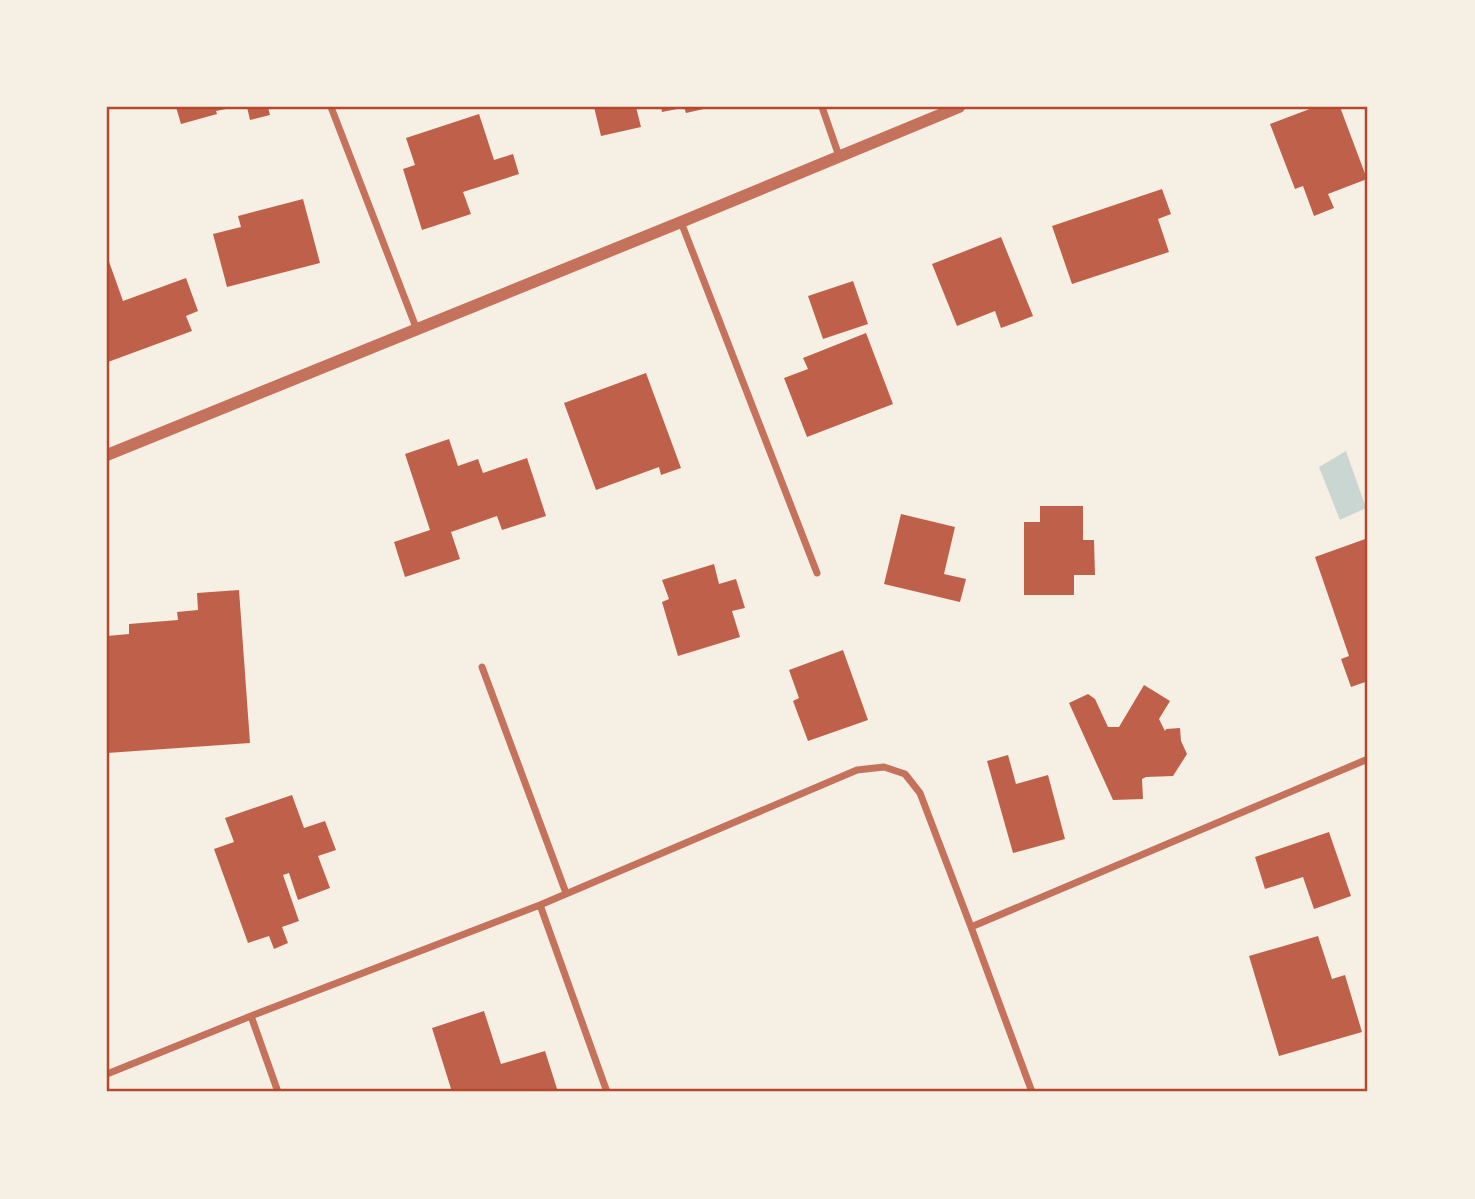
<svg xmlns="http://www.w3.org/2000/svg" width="1475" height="1199" viewBox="0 0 1475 1199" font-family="Barlow,sans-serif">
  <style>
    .water { fill: #c9d6d2 }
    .building { fill: #bf614a }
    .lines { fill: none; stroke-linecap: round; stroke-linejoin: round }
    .minor { stroke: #c5725c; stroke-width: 7 }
    .tertiary { stroke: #c5725c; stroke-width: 12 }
    .neatline { fill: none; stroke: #b5482f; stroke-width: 2.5 }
  </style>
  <rect width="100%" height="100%" fill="#f6efe4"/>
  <path class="water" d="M1346,451l20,57 -26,12 -21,-53z"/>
  <path class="building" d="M176,107h55v1l-15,3 1,3 -36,10z
    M247,107h21l2,8 -20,5z
    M594,107h42l5,20 -40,9z
    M661,107h21v1l-20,4z
    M684,107h24v1l-22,5z
    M1315,107h25l27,72 -39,15 6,14 -20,8 -11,-30 -8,3 -25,-65z
    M479,114l15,46 19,-6 6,20 -56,18 8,22 -49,16 -19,-61 12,-4 -9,-27z
    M1162,189l9,25 -13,5 11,33 -97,32 -20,-58z
    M303,199l17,64 -93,24 -14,-53 28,-7 -3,-11z
    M1001,237l32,79 -32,12 -6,-17 -38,15 -25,-62z
    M107,256l16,45 63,-23 12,33 -12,5 6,15 -84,31 -1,-4z
    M853,281l15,43 -45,15 -15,-43z
    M866,333l27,71 -86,33 -23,-59 24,-9 -5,-11z
    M646,373l35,95 -20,7 -2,-8 -63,23 -32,-87z
    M449,439l9,27 20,-7 5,14 44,-15 19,58 -44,14 -5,-14 -46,16 9,27 -55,18 -11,-35 36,-12 -25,-76z
    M1040,506h43v34h11l1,35h-21v20h-50v-73h16z
    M901,514l54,13 -11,47 22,5 -6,23 -76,-18z
    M1368,538v143l-17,6 -10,-28 8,-3 -34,-99z
    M714,564l5,20 17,-5 9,29 -13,3 8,26 -62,19 -16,-54 7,-3 -7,-19z
    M239,590l11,153 -143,10v-117l22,-2v-10l49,-4 -1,-8 21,-2 -1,-17z
    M843,650l25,70 -60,21 -15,-40 6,-3 -10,-28z
    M1144,685l26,16 -11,18 6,12 1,-2 14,-1 1,13 6,13 -14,22 -27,1 -4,2 1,20 -30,1 -44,-97 19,-9 7,5 13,28h11z
    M1008,755l8,29 32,-9 17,64 -52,14 -26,-92z
    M292,795l12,33 21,-7 11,29 -18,6 12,32 -32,12 -9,-27 -6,2 16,46 -17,6 6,16 -14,6 -5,-13 -21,7 -34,-94 20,-7 -9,-24z
    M1329,832l22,64 -37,13 -11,-32 -38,12 -10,-32z
    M1318,936l14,43 13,-4 17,57 -83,24 -30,-100z
    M484,1011l17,53 44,-13 13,41h-106l-20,-64z"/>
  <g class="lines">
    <path class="minor" d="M331,107l86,223
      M822,107l17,49
      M681,222l136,351
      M482,667l84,226
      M540,905l67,187
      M971,927l397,-168
      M251,1016l27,76
      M107,1074l144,-58 289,-111 317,-135 27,-3 21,7 15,19 51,134 61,165"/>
    <path class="tertiary" d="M107,455l574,-233 278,-115"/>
  </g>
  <rect width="1475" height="1199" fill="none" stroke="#f6efe4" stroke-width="217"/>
  <rect x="108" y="108" width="1258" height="982" class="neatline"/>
</svg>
